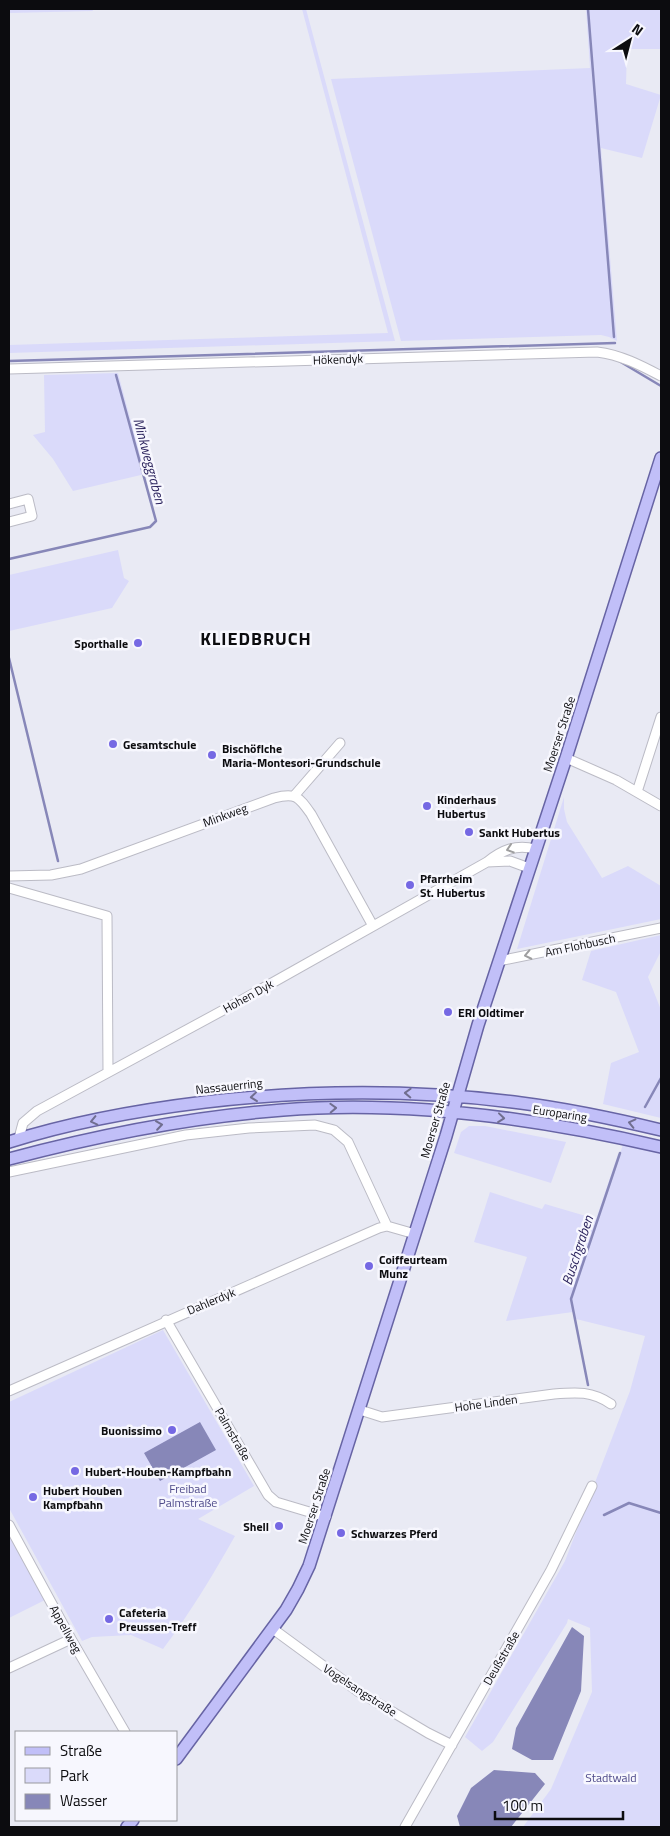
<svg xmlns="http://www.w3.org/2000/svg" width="670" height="1836" viewBox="0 0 670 1836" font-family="'Titillium Web',sans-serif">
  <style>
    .green { fill: #dadafa }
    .water { fill: #8787b8 }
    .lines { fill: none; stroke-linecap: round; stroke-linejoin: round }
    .stream { stroke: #8787b8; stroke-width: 2.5 }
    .minor-casing { stroke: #bbbbc5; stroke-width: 11 }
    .major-casing { stroke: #6764a4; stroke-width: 14 }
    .minor { stroke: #fff; stroke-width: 9 }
    .major { stroke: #c1bff8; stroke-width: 11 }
    .oneway { stroke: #9e9e9f }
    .oneway2 { stroke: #706e8f }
    .poi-dot { fill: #7568e3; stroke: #f7f7fe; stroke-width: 2 }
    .labels { text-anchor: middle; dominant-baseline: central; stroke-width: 5; stroke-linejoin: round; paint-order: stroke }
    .street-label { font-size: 12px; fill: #0c0c0f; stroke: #f7f7fe }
    .poi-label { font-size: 12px; font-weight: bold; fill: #0c0c0f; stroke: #f7f7fe; text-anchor: start }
    .park-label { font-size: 12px; fill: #4e4a8a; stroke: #f7f7fe }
    .water-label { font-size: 14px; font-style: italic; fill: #261e59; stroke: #f7f7fe }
    .district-label { font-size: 18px; font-weight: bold; letter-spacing: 1px; fill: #0c0c0f; stroke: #f7f7fe }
  </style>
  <rect width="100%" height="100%" fill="#e9eaf4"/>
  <path class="green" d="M9,9h83l1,2 -84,2z
    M302,9h4l89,332 -386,12v-8l379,-12z
    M586,9h75v40h-34l-1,35 35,11 -19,63 -41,-10 16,193 -8,-4 -8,-2 -200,6 -70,-262 259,-11z
    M118,373l27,101 -72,17 -20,-32 -20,-24 12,-3 -1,-57z
    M118,550l6,28 5,3 -17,27 -103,23v-56z
    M564,797v12l3,13 35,56 26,-12 33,20v33l-144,30z
    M661,935v16l-13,26 13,33v108l-58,-14 8,-41 28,-11 -23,-60 -34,-12 9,-29z
    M469,1126h16l81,16 -15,41 -97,-30 7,-21z
    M623,1144l38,9v674h-138l28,-38 41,-97 -2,-64 -22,-9 -1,4 -74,119 -11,9 -17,-14 100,-176 65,-170 15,-55 -69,-17 12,63 -2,-4 -13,-66 -67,9 21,-64 -53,-15 16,-50 52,17 3,-5 51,15 22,-65h2z
    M163,1330l91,156 -56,33 37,17c-22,39 -45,77 -72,113l-32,-14 -39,2 -10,4 -73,-133v-106z
    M9,1534l36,66 -36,18z"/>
  <path class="water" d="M200,1422l16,28 -56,31 -16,-28z
    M572,1627l12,9 -3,55 -28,69h-21l-20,-11 4,-21z
    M494,1770l41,3 10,11 -34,43h-51l-3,-11 14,-28z"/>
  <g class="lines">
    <path class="stream" d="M588,9l26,328
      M9,361l606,-18
      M619,361l42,25
      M9,559l141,-32 6,-6 -40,-146
      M9,658l49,203
      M645,1107l16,-29
      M588,1385l-17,-86 49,-146
      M604,1515l25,-12 32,10"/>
    <g class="minor-casing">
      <path id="minor" d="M9,369l588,-17c24,3 43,13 64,24
        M9,504l19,-5 4,17 -23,6
        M566,758l50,22 45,26
        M637,792l24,-75
        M294,796l46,-53
        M487,862l23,-1 19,7
        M9,876l42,-1 30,-6 193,-71c22,-6 25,-1 37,16l62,112
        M9,888l98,28 1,156
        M499,961l162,-33
        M19,1138l4,-15 14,-12 203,-110 247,-139c15,-12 29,-18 48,-13
        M9,1172l177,-37 63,-7 66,-3 19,5 14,12 39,84
        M166,1320l102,175 8,7 50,15
        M9,1391l370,-163 8,-2 28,8
        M360,1410l22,7 172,-23c23,-2 38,-3 57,10
        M9,1525l62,114 54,93
        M273,1629l86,63 69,41 24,12
        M9,1668l62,-29
        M405,1827l146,-257 41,-84"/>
    </g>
    <g class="major-casing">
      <path id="major" d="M9,1142c63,-20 130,-32 196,-40 105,-12 210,-13 316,1 47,6 94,16 140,27
        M9,1159c90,-24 181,-42 274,-49 124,-10 258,9 378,37
        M176,1759l110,-149 12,-21 11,-23 137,-430 32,-111 88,-267 95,-300
        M127,1827l6,-7"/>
    </g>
    <use href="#minor" class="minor"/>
    <use href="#major" class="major"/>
  </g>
  <defs><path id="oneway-chevron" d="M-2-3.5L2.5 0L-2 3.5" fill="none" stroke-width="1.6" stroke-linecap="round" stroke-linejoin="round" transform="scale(1.25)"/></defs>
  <g class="oneway">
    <use href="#oneway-chevron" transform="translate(510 849) rotate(162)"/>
    <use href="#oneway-chevron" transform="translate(528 955) rotate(168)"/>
  </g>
  <g class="oneway2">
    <use href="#oneway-chevron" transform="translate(408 1093) rotate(-178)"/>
    <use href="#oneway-chevron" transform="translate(254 1097) rotate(174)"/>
    <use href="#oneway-chevron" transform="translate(333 1108) rotate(-2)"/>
    <use href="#oneway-chevron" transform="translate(501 1118) rotate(6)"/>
    <use href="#oneway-chevron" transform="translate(94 1121) rotate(167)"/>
    <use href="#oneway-chevron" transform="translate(632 1123) rotate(-167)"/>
    <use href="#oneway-chevron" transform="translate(159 1125) rotate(-8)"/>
  </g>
  <g class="poi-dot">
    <circle cx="138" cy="643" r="5"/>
    <circle cx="113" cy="744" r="5"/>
    <circle cx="212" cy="755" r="5"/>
    <circle cx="427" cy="806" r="5"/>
    <circle cx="469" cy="832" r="5"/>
    <circle cx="410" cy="885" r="5"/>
    <circle cx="448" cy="1012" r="5"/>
    <circle cx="369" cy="1266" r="5"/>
    <circle cx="172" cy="1430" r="5"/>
    <circle cx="75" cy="1471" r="5"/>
    <circle cx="33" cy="1497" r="5"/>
    <circle cx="279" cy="1526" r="5"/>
    <circle cx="341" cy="1533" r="5"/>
    <circle cx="109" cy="1619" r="5"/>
  </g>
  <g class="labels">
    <g class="street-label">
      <text transform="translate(338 359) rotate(-2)">Hökendyk</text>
      <text transform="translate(559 734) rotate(-72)">Moerser Straße</text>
      <text transform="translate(225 815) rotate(-20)">Minkweg</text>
      <text transform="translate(580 945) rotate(-12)">Am Flohbusch</text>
      <text transform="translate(248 996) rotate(-29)">Hohen Dyk</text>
      <text transform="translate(229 1086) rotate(-6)">Nassauerring</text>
      <text transform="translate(560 1113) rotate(9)">Europaring</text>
      <text transform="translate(435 1120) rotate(-74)">Moerser Straße</text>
      <text transform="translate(211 1301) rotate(-23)">Dahlerdyk</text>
      <text transform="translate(486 1403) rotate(-8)">Hohe Linden</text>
      <text transform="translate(233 1434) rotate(60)">Palmstraße</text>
      <text transform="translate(314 1506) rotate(-72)">Moerser Straße</text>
      <text transform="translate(66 1629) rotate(61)">Appellweg</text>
      <text transform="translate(501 1658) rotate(-60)">Deußstraße</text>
      <text transform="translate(360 1690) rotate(33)">Vogelsangstraße</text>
    </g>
    <g class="poi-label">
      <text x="128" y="643" text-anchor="end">Sporthalle</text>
      <text x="123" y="744">Gesamtschule</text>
      <text x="222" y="748">Bischöflche<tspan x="222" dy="14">Maria-Montesori-Grundschule</tspan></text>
      <text x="437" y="799">Kinderhaus<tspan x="437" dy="14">Hubertus</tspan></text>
      <text x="479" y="832">Sankt Hubertus</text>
      <text x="420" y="878">Pfarrheim<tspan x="420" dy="14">St. Hubertus</tspan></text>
      <text x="458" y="1012">ERI Oldtimer</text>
      <text x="379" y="1259">Coiffeurteam<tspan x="379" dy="14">Munz</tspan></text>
      <text x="162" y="1430" text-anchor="end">Buonissimo</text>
      <text x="85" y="1471">Hubert-Houben-Kampfbahn</text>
      <text x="43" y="1490">Hubert Houben<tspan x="43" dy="14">Kampfbahn</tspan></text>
      <text x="269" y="1526" text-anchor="end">Shell</text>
      <text x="351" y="1533">Schwarzes Pferd</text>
      <text x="119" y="1612">Cafeteria<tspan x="119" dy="14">Preussen-Treff</tspan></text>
    </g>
    <g class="park-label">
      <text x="188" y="1488">Freibad<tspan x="188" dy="14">Palmstraße</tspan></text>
      <text x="611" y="1777">Stadtwald</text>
    </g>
    <g class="water-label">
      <text transform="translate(150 461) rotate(75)">Minkweggraben</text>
      <text transform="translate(577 1250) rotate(-72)">Buschgraben</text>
    </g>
    <g class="district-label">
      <text x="256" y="638">KLIEDBRUCH</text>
    </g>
  </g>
  <rect width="670" height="1836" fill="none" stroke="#0c0c0f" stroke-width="20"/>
  <rect x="15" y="1731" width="162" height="90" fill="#f7f7fe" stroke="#99999e"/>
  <rect x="25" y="1747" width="25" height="8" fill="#c1bff8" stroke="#99999e"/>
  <text x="60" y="1756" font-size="15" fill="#0c0c0f">Straße</text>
  <rect x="25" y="1768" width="25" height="15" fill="#dadafa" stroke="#99999e"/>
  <text x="60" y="1781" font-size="15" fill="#0c0c0f">Park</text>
  <rect x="25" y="1794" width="25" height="15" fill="#8787b8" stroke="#99999e"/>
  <text x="60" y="1806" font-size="15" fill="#0c0c0f">Wasser</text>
  <g transform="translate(630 40) rotate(36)" stroke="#f7f7fe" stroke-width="4" paint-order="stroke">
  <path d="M0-4L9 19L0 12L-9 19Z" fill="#0c0c0f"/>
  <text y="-8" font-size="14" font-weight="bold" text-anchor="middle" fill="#0c0c0f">N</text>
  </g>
  <path d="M495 1811v8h128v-8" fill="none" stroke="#0c0c0f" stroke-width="2.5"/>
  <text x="502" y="1811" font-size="15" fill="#0c0c0f" stroke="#f7f7fe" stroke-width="4" paint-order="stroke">100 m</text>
</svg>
